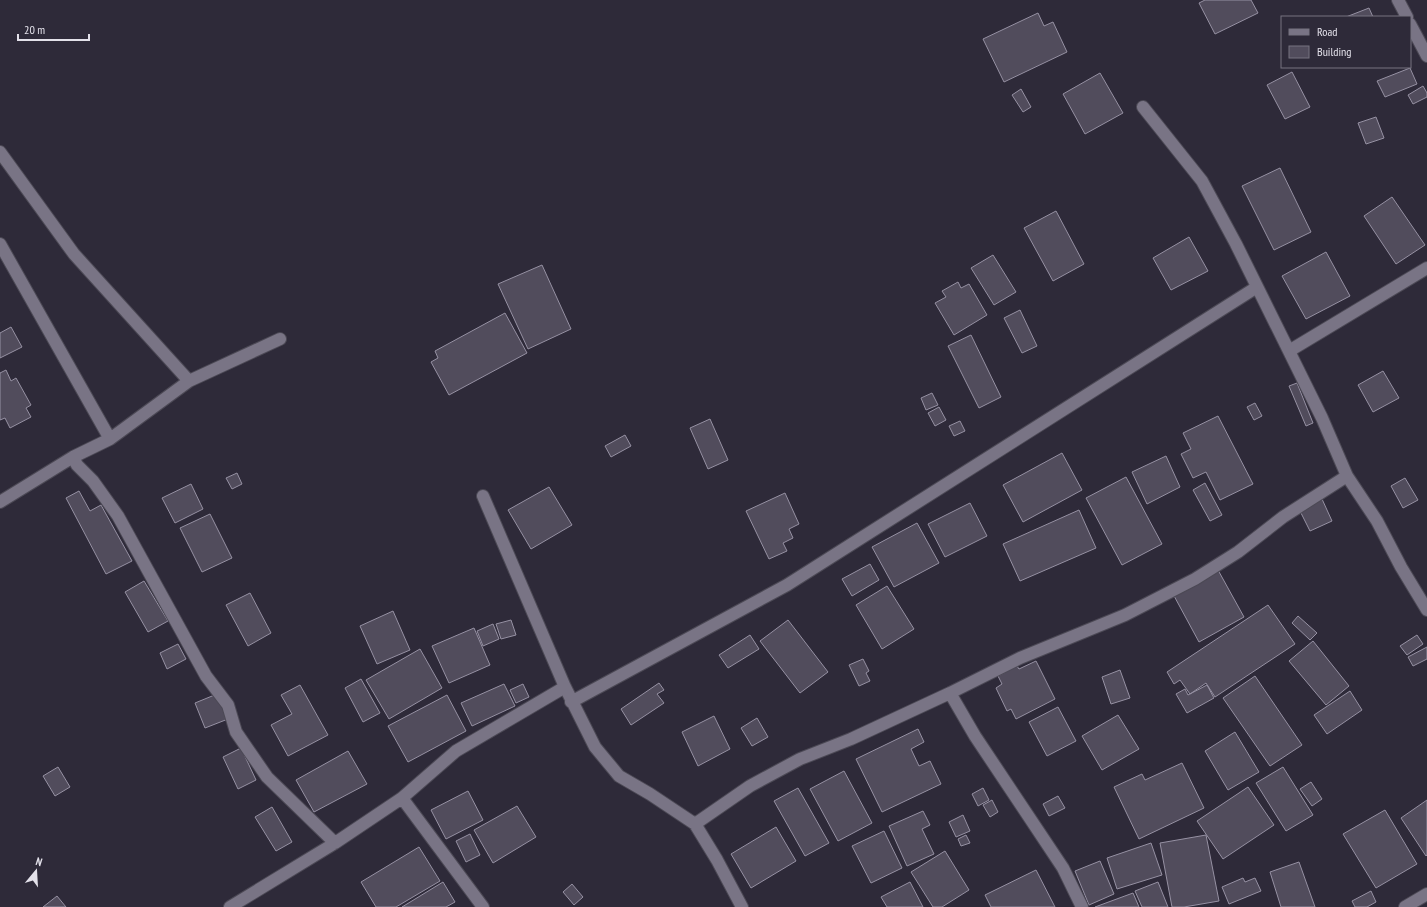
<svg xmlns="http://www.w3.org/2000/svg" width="1427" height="907" viewBox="0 0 1427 907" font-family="'PT Sans Narrow',sans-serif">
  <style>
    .building { fill: #514c5c; stroke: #9691a3 }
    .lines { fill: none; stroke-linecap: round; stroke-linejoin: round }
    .street-casing { stroke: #4c4955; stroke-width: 14 }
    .street { stroke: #797485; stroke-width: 12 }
  </style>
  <rect width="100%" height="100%" fill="#2e2a39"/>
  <path class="building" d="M1205,0h46l7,13 -43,21 -16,-31z
    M1369,8l4,9h-27z
    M1038,13l6,13 9,-4 14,30 -63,30 -21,-43z
    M1410,68l7,16 -32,13 -8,-16z
    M1292,72l18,35 -25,12 -18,-34z
    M1100,73l23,40 -38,21 -22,-40z
    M1423,86l4,7v4l-14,7 -5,-9z
    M1021,89l10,18 -8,5 -11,-17z
    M1376,117l8,21 -18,6 -8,-21z
    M1280,168l31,64 -37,18 -32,-64z
    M1392,197l33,48 -29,19 -32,-48z
    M1056,211l28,53 -31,17 -29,-53z
    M1189,237l19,34 -37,19 -18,-32z
    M1326,252l24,44 -44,23 -24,-43z
    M993,255l23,37 -22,13 -23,-37z
    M542,265l29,64 -43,20 -30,-65z
    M958,282l3,6 8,-4 18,31 -33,20 -19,-32 11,-6 -4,-6z
    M1020,310l17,36 -15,7 -18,-35z
    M505,313l22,40 -78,42 -18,-33 7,-4 -3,-7z
    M11,327l11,20 -22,11v-25z
    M971,335l30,62 -22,11 -31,-62z
    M6,370l5,11 5,-3 15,27 -5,3 5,9 -21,11 -5,-10 -5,2v-47z
    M1383,371l16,27 -26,14 -15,-27z
    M1297,383l16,40 -7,3 -17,-40z
    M932,393l6,12 -12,5 -5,-12z
    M1255,403l7,13 -8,4 -7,-13z
    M939,407l7,13 -11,6 -7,-13z
    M1218,416l35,68 -33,16 -14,-28 -13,6 -12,-24 10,-5 -8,-16z
    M710,419l18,41 -20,9 -18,-41z
    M960,421l5,10 -11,5 -5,-10z
    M625,435l6,11 -20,11 -6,-11z
    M1062,453l20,37 -59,32 -20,-37z
    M1166,456l14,31 -33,17 -15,-32z
    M237,473l5,11 -10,5 -6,-11z
    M1126,477l36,67 -40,21 -36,-67z
    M1405,478l13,22 -15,8 -12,-22z
    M1205,483l17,32 -12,6 -17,-31z
    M191,484l12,25 -28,14 -13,-25z
    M549,487l23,38 -41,24 -23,-39z
    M79,491l11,20 11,-6 31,56 -26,13 -40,-76z
    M785,493l14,31 -10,5 4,9 -10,5 4,8 -18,8 -23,-48z
    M1322,499l10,22 -22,10 -11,-22z
    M970,503l17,33 -42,21 -17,-33z
    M1079,510l17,38 -76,33 -17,-37z
    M210,514l22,44 -30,14 -22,-44z
    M917,523l22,40 -45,24 -22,-40z
    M870,564l9,16 -27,16 -10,-17z
    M1218,570l26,47 -45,25 -26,-48z
    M144,581l24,40 -20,11 -23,-40z
    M887,586l27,43 -32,20 -26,-44z
    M250,593l21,40 -23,13 -22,-41z
    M1268,605l27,39 -80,53 -9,-14 -16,11 -10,-14 -6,4 -7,-12z
    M393,611l17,39 -33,14 -17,-38z
    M1298,616l19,17 -7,7 -18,-17z
    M511,620l5,15 -15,4 -5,-15z
    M788,620l40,52 -28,21 -40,-52z
    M493,624l6,15 -16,7 -6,-15z
    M474,628l16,37 -41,18 -17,-37z
    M750,635l9,14 -31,19 -9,-13z
    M1417,635l6,9 -16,11 -7,-9z
    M1313,641l36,45 -23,19 -37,-44z
    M178,644l8,15 -19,10 -7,-16z
    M1427,647v12l-14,7 -5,-9z
    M420,649l22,39 -53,31 -23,-39z
    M863,659l6,12 -3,2 4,8 -11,5 -10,-21z
    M1036,661l19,38 -39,20 -5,-10 -4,2 -11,-23 6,-4 -4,-8 19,-10 2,3z
    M1120,670l10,28 -19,6 -9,-27z
    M1255,676l47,69 -32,21 -47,-68z
    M361,679l19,34 -17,9 -18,-34z
    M659,683l5,7 -7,4 7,9 -33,22 -10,-16z
    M504,684l11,22 -43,20 -11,-23z
    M523,684l6,13 -13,6 -6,-13z
    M300,685l28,50 -40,21 -17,-31 21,-11 -11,-19z
    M1207,685l7,13 -27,15 -11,-19 9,-5 3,6z
    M1350,691l12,19 -35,24 -13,-19z
    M217,694l11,25 -23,9 -10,-25z
    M447,695l19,36 -58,31 -20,-36z
    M1058,707l18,34 -29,15 -18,-34z
    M1118,715l21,34 -37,21 -20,-34z
    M714,716l16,33 -32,17 -16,-34z
    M757,718l11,19 -16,9 -11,-18z
    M918,729l6,13 -13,7 8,17 11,-5 11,23 -59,28 -26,-53z
    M1235,732l24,40 -31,18 -23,-39z
    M241,748l15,32 -18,9 -15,-32z
    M348,751l19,33 -53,28 -18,-32z
    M1182,763l22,45 -65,31 -25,-52 28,-13 3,6z
    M58,767l12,20 -15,9 -12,-20z
    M1283,767l30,48 -27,16 -30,-48z
    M844,771l28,52 -34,18 -28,-52z
    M1311,782l11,17 -10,7 -12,-17z
    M1248,787l26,38 -51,34 -26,-38z
    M798,788l31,55 -24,13 -31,-55z
    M983,788l6,12 -11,6 -6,-12z
    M468,791l15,29 -37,19 -15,-29z
    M1058,796l7,12 -16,8 -6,-12z
    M992,800l6,12 -8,5 -7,-12z
    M1427,800v55l-1,1 -25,-38z
    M517,806l19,31 -43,26 -19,-33z
    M272,807l20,35 -16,9 -21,-34z
    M1385,810l32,54 -41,24 -33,-54z
    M923,811l7,14 -8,4 12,25 -27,12 -18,-40z
    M963,815l7,16 -14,6 -7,-15z
    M776,827l20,34 -45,27 -20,-34z
    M884,831l18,37 -31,15 -19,-37z
    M470,834l10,21 -14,7 -10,-21z
    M966,835l4,8 -9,3 -3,-7z
    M1206,835l13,66 -35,6h-12l-12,-64z
    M1151,843l11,32 -45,14 -10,-31z
    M419,847l21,34 -44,26h-20l-15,-25z
    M945,851l24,39 -27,17h-9l-22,-35z
    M1100,861l14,33 -25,11 -14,-34z
    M1299,862l16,45h-34l-11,-35z
    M1036,870l19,37h-64l-6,-12z
    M1243,878l2,4 10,-4 6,13 -32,13 -7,-17z
    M443,882l12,20 -9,5h-44z
    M910,882l13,25h-36l-6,-10z
    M1158,882l10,25h-26l-7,-16z
    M572,884l11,13 -9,8 -11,-13z
    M1371,891l5,11 -9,5h-12l-3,-6z
    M1133,893l6,14h-44z
    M57,896l9,11h-23z"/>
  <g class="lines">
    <g class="street-casing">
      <path id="street" d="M1398,0l9,17
        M1410,24l17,32
        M1143,107l59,74 34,63 86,174 25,58 30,45 24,46 26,43
        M0,152l74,102 115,127
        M0,244l110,195
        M1289,351l138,-83
        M73,457l4,8 16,16 25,35 88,160 22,29 8,27 31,45 68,66
        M483,496l82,191 30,60 24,29 31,18 45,30
        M0,502l73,-45 37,-18 79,-58 91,-42
        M950,693l25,43 88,132 19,39
        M571,702l216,-117 470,-298
        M402,798l54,-47 109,-64
        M230,907l105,-64 67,-45 81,109
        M742,907l-25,-47 -22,-36 55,-38 50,-27 51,-20 99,-46 70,-35 105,-43 70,-36 43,-27 45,-35 64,-41
        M1405,907l22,-13"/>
    </g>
    <use href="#street" class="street"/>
  </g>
  <rect x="1281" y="16" width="130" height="52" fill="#2e2a39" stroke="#767380"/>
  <rect x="1289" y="29" width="20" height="6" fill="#797485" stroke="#767380"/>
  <text x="1317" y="36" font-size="12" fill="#e3e1ea">Road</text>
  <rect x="1289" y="46" width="20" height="12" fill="#514c5c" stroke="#767380"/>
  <text x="1317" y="56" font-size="12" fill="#e3e1ea">Building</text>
  <g transform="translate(36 871) rotate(18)" stroke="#2e2a39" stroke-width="3" paint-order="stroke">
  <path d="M0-3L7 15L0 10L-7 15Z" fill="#e3e1ea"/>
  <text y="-6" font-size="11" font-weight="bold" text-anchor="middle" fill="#e3e1ea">N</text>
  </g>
  <path d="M18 34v6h71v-6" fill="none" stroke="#e3e1ea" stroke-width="2"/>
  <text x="24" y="34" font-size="12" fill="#e3e1ea" stroke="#2e2a39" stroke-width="3" paint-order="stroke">20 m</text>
</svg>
